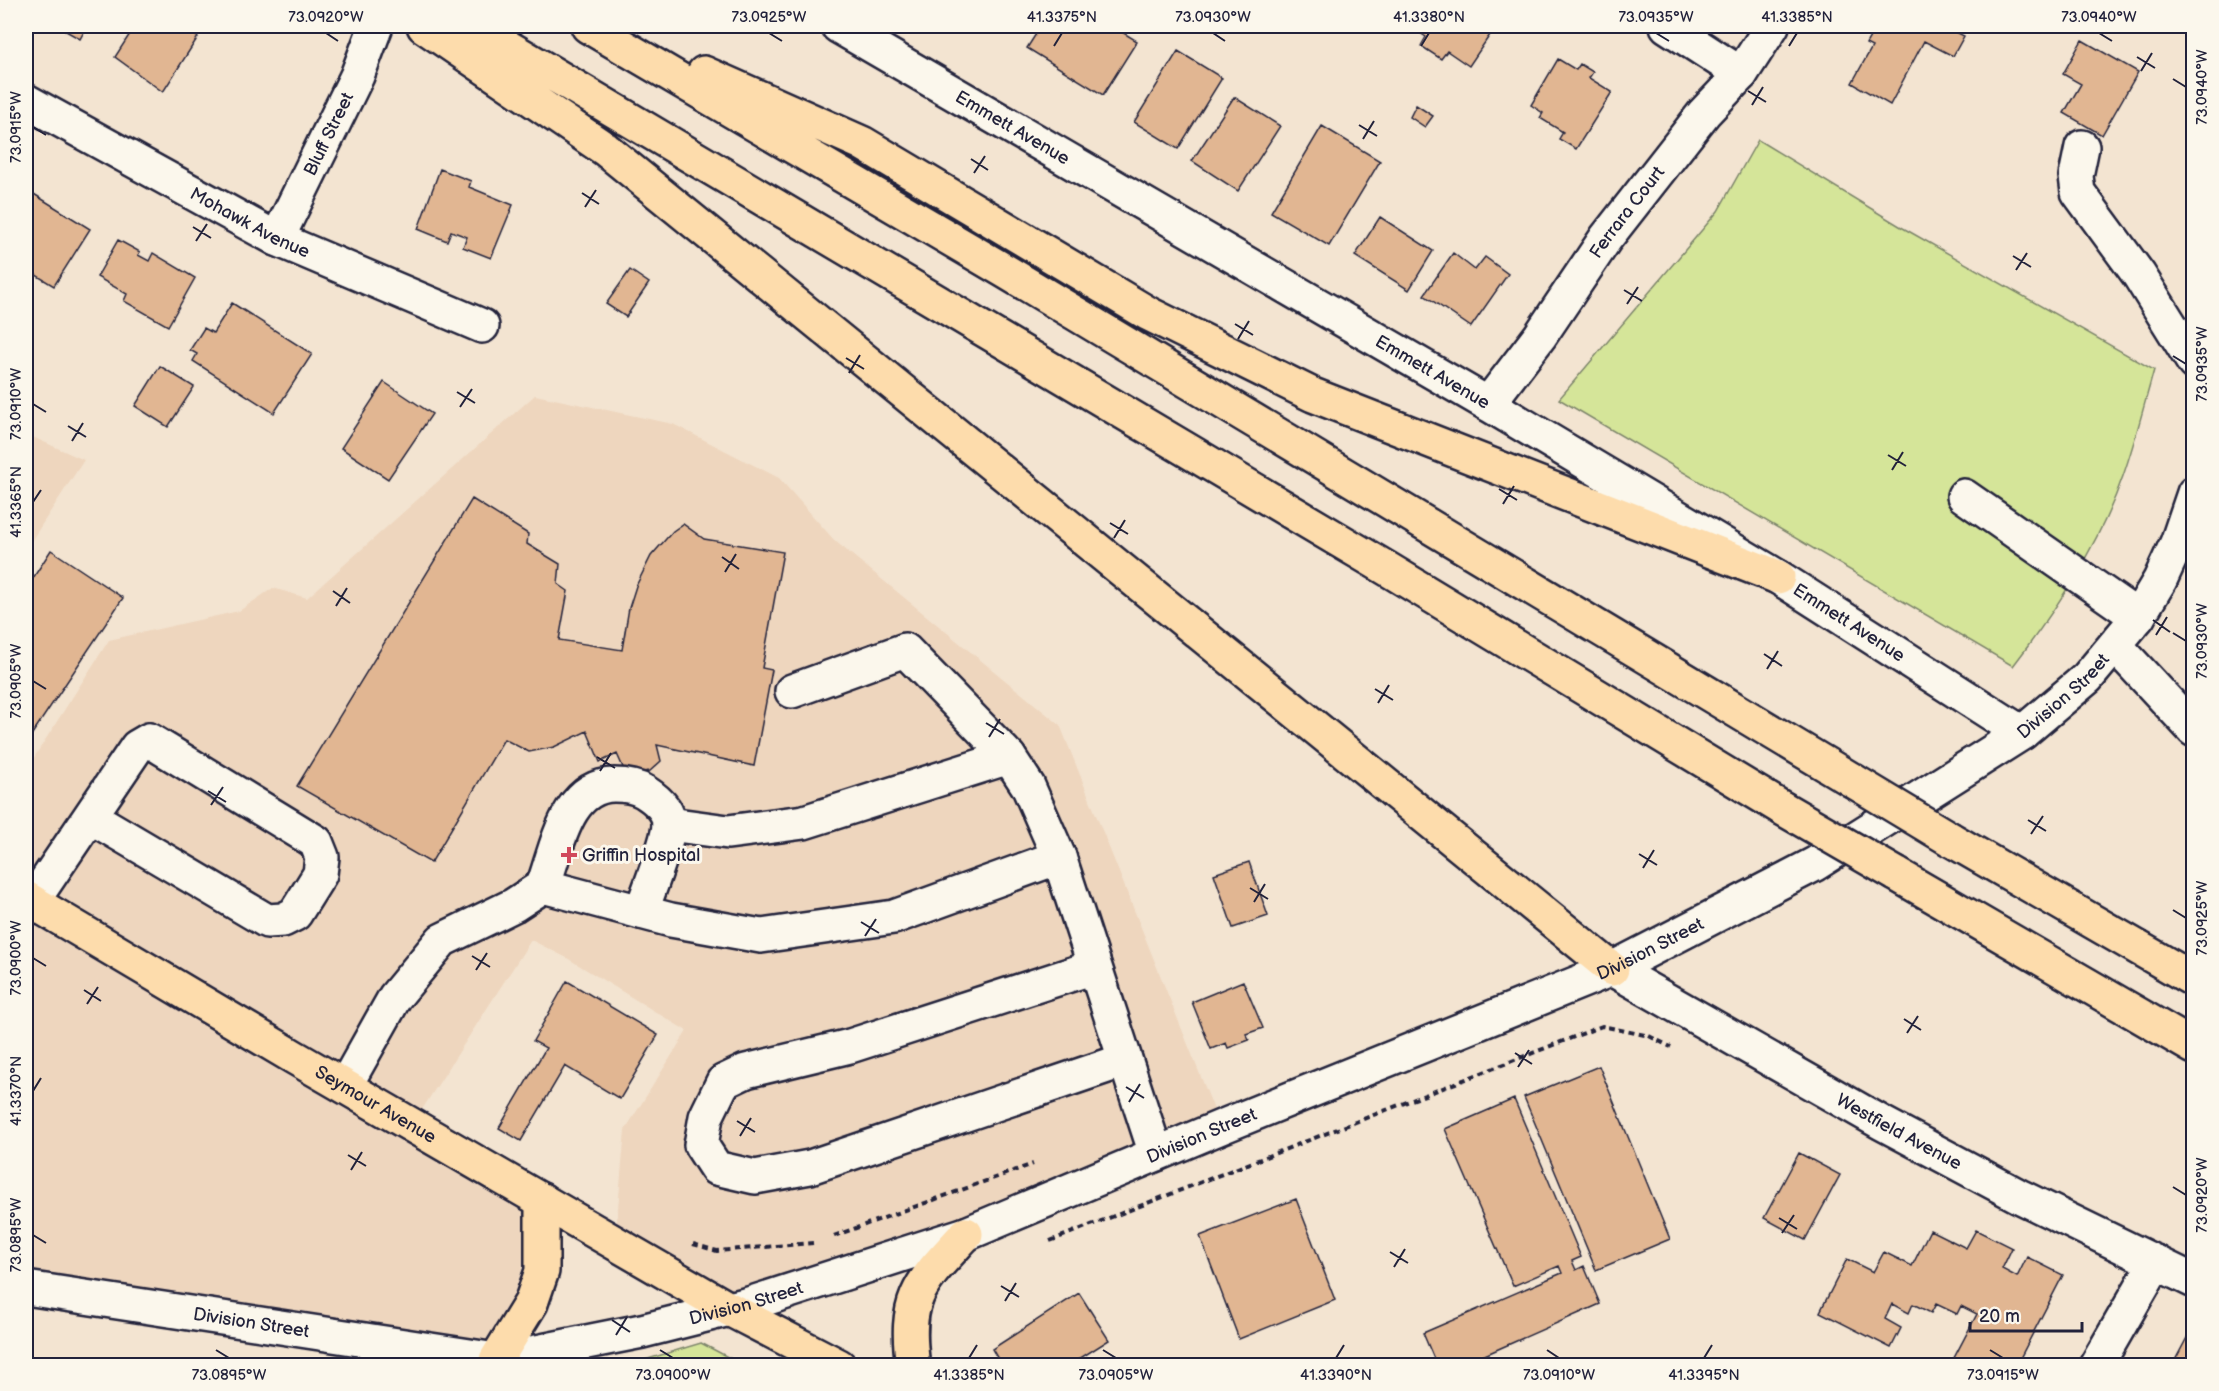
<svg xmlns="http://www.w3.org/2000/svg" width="2219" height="1391" viewBox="0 0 2219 1391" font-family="'Balsamiq Sans',sans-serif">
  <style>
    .built { fill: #eed6be }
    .green { fill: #d5e599; stroke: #7c846a; stroke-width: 1.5 }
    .building { fill: #e1b692; stroke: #22223b; stroke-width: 1.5 }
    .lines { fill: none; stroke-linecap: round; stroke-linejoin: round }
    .minor-casing { stroke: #22223b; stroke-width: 38 }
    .major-casing { stroke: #22223b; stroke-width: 38 }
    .highway-casing { stroke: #22223b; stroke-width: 38 }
    .path { stroke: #22223b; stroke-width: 4; stroke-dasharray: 6 4.5; stroke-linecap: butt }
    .minor { stroke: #fbf7ec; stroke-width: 33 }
    .major { stroke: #fddcac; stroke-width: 33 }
    .highway { stroke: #fddcac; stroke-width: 33 }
    .highway-bridge-casing { stroke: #22223b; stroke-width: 38; stroke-linecap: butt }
    .highway-bridge { stroke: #fddcac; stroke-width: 33 }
    .ticks { fill: none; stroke: #22223b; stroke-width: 2 }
    .poi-dot { fill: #d1495b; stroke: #fbf7ec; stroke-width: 2 }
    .labels { text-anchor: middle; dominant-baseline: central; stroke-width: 6; stroke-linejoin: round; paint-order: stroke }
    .street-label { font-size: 18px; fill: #22223b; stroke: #fbf7ec }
    .poi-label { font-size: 18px; fill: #22223b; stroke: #fbf7ec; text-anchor: start }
    .neatline { fill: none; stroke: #22223b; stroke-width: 2 }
    .ticks-label { font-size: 15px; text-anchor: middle; fill: #22223b }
  </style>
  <rect width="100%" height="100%" fill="#f3e4d1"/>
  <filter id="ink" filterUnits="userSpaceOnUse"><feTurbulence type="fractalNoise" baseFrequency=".0167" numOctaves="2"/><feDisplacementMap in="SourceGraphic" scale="12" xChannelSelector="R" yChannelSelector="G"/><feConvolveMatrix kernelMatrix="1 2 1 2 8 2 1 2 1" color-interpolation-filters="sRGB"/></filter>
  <g filter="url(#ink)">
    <path class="built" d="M535,395l138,29 106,54 56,63 225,184 161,402 -472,177 -134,-62 10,-112 62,-99 -120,-73 -36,-18 -119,185 130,75 -46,160 -470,-67v-523l83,-130 130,-29 34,-23 34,10z
      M26,434l58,26 -58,89z"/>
    <path class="green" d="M1758,140l145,88 251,142c-10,35 -19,72 -31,106 -24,69 -66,133 -110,190l-454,-267 159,-188z
      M701,1343l42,22h-115z"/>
    <path class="building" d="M57,26h30l-7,13z
      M135,26h15l8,5 3,-5h18l19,11 -35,55 -48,-35z
      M1041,26h71l25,15 -34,54 -76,-47z
      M1417,26h79l-27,40 -22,-15 -6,8 -20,-13 5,-9 -12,-8z
      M1876,26h68l20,10 -11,20 -29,-15 -34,64 -38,-22 20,-36 -6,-3z
      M2082,40l56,32 -36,63 -38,-22 17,-29 -18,-10z
      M1178,51l44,27 -44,71 -44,-27z
      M1558,59l18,11 4,-6 13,8 -4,6 23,14 -36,57 -17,-10 4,-7 -23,-14 3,-5 -12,-8z
      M1234,97l46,29 -42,65 -46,-30z
      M1416,105l17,11 -8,11 -15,-10z
      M1322,126l58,35 -51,85 -58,-34z
      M440,169l31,12 -2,6 44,18 -22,53 -28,-11 4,-10 -16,-6 -4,10 -29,-12z
      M29,191l61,38 -36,57 -26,-16 -2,4v-77z
      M1380,217l53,34 -24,39 -54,-34z
      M118,240l22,12 -2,3 11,6 4,-8 42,25 -27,48 -44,-25 3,-7 -30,-17z
      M1453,253l22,17 10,-13 23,17 -37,53 -47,-32z
      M630,270l19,13 -23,34 -20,-13z
      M232,303l80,51 -38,59 -81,-52 4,-7 -7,-4 14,-22 9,5z
      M160,366l34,21 -26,40 -33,-21z
      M384,382l48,32 -44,65 -47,-31z
      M472,499l56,35 -1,10 33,20 -2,20 10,7 -9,49 63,10 7,-42 7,-22 15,-30 22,-25 10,-7 21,15 79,13 -21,116 10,2 -18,96 -97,-21 4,16 -11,10 -24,3 -9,-20 -17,8 -13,-31 -33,16 -25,5 -25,-13 -73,124 -134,-77z
      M51,550l72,48 -97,145v-154z
      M1249,862l19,54 -35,12 -19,-54z
      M567,981l91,54 -38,64 -55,-33 -44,75 -22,-13 47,-80 -13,-7z
      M1243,981l20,47 -17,6 3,6 -21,8 -2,-5 -15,6 -19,-47z
      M1599,1066l71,173 -74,31 -72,-173z
      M1514,1099l67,158 -9,4 4,9 8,-4 16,38 -122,54 3,8h-44l-14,-33 139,-60 -3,-7 -46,20 -68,-157z
      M1799,1153l41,22 -35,65 -41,-22z
      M1296,1199l39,101 -96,39 -39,-103z
      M1930,1230l36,18 10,-18 36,18 -10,21 15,8 10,-20 36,18 -47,91h-48l-14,-8 23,-44 -16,-8 -4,8 -21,-10 -5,9 -18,-9 -4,9 -17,-9 -7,15 16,9 -10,20 -71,-36 27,-53 26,13 11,-20 28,14z
      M1079,1293l30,47 -41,26h-66l-10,-17z
      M2190,1332l4,1v33h-22z"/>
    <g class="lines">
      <g class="minor-casing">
        <g id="minor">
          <path id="s1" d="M838,26l650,378 290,173 244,156"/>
          <path d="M1667,26l74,48"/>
          <path id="s2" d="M26,101l251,138 205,87"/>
          <path d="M2082,147l-6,29 2,16 61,83 55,88"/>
          <path id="s3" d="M277,239l80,-163 19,-50"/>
          <path id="s4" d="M1488,404l52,-68 66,-98 98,-125 37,-39 31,-48"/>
          <path d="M1964,496l174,121"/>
          <path d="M2115,645l79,85"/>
          <path d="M792,691l113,-41 104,107"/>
          <path d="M1059,857l97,297"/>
          <path d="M543,886c14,-37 23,-101 71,-101 10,0 23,2 31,7 11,7 24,18 24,32 0,14 -22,72 -28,88"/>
          <path d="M32,902l105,-155 12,-7 167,102 6,15 -2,17 -25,40 -12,6 -16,1 -176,-104"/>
          <path d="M1094,967l-244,79 -104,25 -23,11 -17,35 -5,28 15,23 39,9 55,-10 315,-107"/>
          <path id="s5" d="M1612,969l270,154 137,73 175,85"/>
          <path d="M345,1086l50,-89 47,-57 72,-35 29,-19 128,34 90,16 133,-19 165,-60 -31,-71 -19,-29 -205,65 -76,10 -59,-8"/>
          <path id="s6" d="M26,1288l470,72 146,-29 107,-27 217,-70 255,-107 391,-158 203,-105 207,-131 65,-55 51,-61 22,-37 17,-37 17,-50"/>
          <path d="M2096,1366l60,-104"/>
        </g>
      </g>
      <g class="major-casing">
        <g id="major">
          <path id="s7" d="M26,898l268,159 435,252 110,57"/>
          <path d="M496,1360l35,-57 11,-32v-71"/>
          <path d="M913,1366c-10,-70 8,-83 53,-132"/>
        </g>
      </g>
      <g class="highway-casing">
        <path id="highway" d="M424,26l181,123 1007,820
          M472,26l914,542 396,240
          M588,26l417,245 847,509
          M704,73l158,70 287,171 164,81 465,182
          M1950,839l244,141
          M1896,874l298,173"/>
      </g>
      <path class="path" d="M834,1236l199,-72
        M1050,1241l552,-215 47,10 22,11
        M693,1244l24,7 96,-8"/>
      <use href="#minor" class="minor"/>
      <use href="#major" class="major"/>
      <use href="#highway" class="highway"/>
      <g class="highway-bridge-casing">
        <path id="highway-bridge" d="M1852,780l98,59
          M1782,808l114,66"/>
      </g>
      <use href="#highway-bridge" class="highway-bridge"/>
    </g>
  </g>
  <path class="ticks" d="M326,33l12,8M769,33l13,8M1213,33l12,8M1656,33l13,8M2099,33l13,8M1054,46l8,-13M1421,46l8,-13M1789,46l8,-13M2137,57l18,11M2141,71l11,-18M2173,79l13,8M1748,91l18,11M1752,105l11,-18M1359,125l18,11M33,127l13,8M1363,139l11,-18M971,159l17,11M974,173l11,-17M582,193l17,11M585,207l11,-17M193,227l18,11M196,241l11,-17M2013,256l18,11M2016,270l11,-17M1624,290l18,11M1627,304l11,-17M1235,324l18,11M1238,339l11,-18M2173,356l13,8M846,358l18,11M849,373l11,-18M457,392l18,11M33,404l13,8M460,407l12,-18M68,426l18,11M72,441l11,-18M1888,455l18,11M1892,470l11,-18M1499,489l18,11M33,502l8,-12M1503,504l11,-18M1110,523l18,11M1114,538l11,-18M722,557l17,12M725,572l11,-18M333,591l17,12M336,606l11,-18M2153,620l17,12M2173,633l13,8M2156,635l11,-18M1764,654l18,12M1767,669l11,-18M33,681l13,8M1375,689l18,11M1378,703l11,-18M986,723l18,11M989,737l11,-18M597,757l18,11M600,771l11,-18M208,791l18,11M211,805l12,-18M2028,820l18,11M2031,834l12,-18M1639,854l18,11M1643,868l11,-18M1250,888l18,11M1254,902l11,-18M2173,910l13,8M861,922l18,11M865,936l11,-17M472,956l18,11M33,958l13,8M476,970l11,-17M84,990l17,11M87,1004l11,-17M1904,1019l17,11M1907,1033l11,-17M1515,1053l17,11M1518,1067l11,-17M1126,1087l18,11M33,1091l8,-13M1129,1102l11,-18M737,1121l18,11M740,1136l11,-18M348,1155l18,11M351,1170l11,-18M2173,1187l13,8M1779,1218l18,11M1782,1233l12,-18M33,1235l13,8M1390,1252l18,11M1394,1267l11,-18M1001,1286l18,11M1005,1301l11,-18M612,1320l18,12M616,1335l11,-18M216,1350l13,8M660,1350l13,8M1103,1350l13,8M1547,1350l12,8M1990,1350l13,8M969,1358l8,-13M1336,1358l8,-13M1704,1358l8,-13"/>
  <path class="poi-dot" d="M566 846h6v6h6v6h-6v6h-6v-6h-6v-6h6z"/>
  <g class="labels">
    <g class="street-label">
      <text stroke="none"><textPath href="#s1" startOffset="202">Emmett Avenue</textPath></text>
      <text stroke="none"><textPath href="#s3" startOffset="117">Bluff Street</textPath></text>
      <text stroke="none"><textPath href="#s4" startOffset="237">Ferrara Court</textPath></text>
      <text stroke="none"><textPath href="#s2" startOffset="255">Mohawk Avenue</textPath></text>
      <text stroke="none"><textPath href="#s1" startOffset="688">Emmett Avenue</textPath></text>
      <text stroke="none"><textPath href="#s1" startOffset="1174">Emmett Avenue</textPath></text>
      <text stroke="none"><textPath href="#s6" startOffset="2190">Division Street</textPath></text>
      <text stroke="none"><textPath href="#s6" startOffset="1704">Division Street</textPath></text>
      <text stroke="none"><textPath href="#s7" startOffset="406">Seymour Avenue</textPath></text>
      <text stroke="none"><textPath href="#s5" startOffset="330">Westfield Avenue</textPath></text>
      <text stroke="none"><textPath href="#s6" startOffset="1218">Division Street</textPath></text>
      <text stroke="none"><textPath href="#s6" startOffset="732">Division Street</textPath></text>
      <text stroke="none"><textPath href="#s6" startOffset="228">Division Street</textPath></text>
    </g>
    <g class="poi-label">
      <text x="582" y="855">Griffin Hospital</text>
    </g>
  </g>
  <rect width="2219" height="1391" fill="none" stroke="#fbf7ec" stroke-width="66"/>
  <path d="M1970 1322v9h112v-9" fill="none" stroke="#22223b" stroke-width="3"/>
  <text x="1979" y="1322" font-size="18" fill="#22223b" stroke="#fbf7ec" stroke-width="4.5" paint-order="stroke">20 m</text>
  <rect x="33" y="33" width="2153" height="1325" class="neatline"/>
  <g class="ticks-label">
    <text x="326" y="22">73.0920°W</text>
    <text x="769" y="22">73.0925°W</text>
    <text x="1062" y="22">41.3375°N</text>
    <text x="1213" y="22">73.0930°W</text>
    <text x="1429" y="22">41.3380°N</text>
    <text x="1656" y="22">73.0935°W</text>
    <text x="1797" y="22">41.3385°N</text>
    <text x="2099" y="22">73.0940°W</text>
    <text transform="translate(2202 87) rotate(-90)" y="5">73.0940°W</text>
    <text transform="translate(16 127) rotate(-90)" y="5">73.0915°W</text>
    <text transform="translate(2202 364) rotate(-90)" y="5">73.0935°W</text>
    <text transform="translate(16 404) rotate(-90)" y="5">73.0910°W</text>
    <text transform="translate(16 502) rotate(-90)" y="5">41.3365°N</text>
    <text transform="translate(2202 641) rotate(-90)" y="5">73.0930°W</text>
    <text transform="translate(16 681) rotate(-90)" y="5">73.0905°W</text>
    <text transform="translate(2202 918) rotate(-90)" y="5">73.0925°W</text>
    <text transform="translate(16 958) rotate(-90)" y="5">73.0900°W</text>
    <text transform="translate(16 1091) rotate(-90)" y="5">41.3370°N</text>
    <text transform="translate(2202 1195) rotate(-90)" y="5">73.0920°W</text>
    <text transform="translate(16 1235) rotate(-90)" y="5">73.0895°W</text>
    <text x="229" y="1380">73.0895°W</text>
    <text x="673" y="1380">73.0900°W</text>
    <text x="969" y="1380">41.3385°N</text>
    <text x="1116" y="1380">73.0905°W</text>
    <text x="1336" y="1380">41.3390°N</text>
    <text x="1559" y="1380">73.0910°W</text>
    <text x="1704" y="1380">41.3395°N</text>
    <text x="2003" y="1380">73.0915°W</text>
  </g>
</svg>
